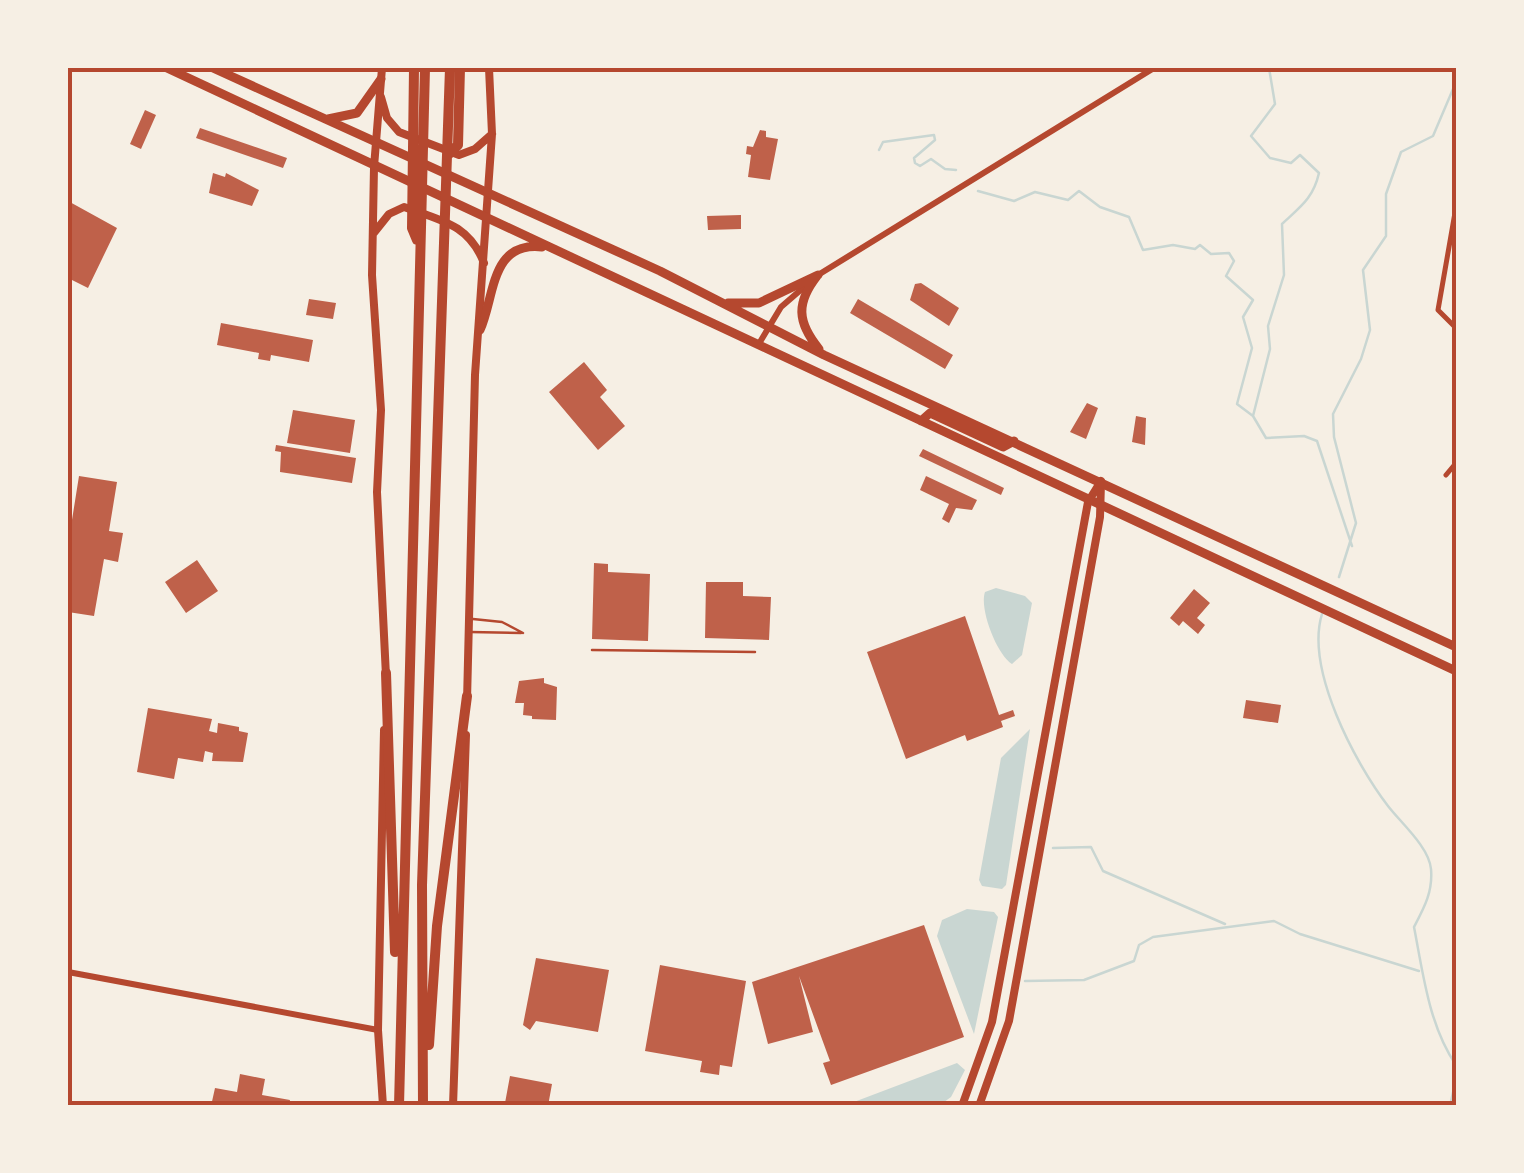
<svg xmlns="http://www.w3.org/2000/svg" width="1524" height="1173" viewBox="0 0 1524 1173" font-family="'Noto Sans',sans-serif">
  <style>
    .water { fill: #c9d6d2 }
    .lines { fill: none; stroke-linecap: round; stroke-linejoin: round }
    .stream { stroke: #c9d6d2; stroke-width: 2.5 }
    .building { fill: #bf614a }
    .service { stroke: #b5482f; stroke-width: 2.5 }
    .minor { stroke: #b5482f; stroke-width: 5 }
    .tertiary { stroke: #b5482f; stroke-width: 6 }
    .secondary { stroke: #b5482f; stroke-width: 8 }
    .primary { stroke: #b5482f; stroke-width: 9 }
    .motorway { stroke: #b5482f; stroke-width: 10 }
    .neatline { fill: none; stroke: #b5482f; stroke-width: 4 }
  </style>
  <rect width="100%" height="100%" fill="#f6efe4"/>
  <path class="water" d="M996,588l29,8 7,7 -10,52 -10,9c-15,-9 -33,-55 -27,-72z
    M1030,729l-24,156 -4,4 -20,-3 -3,-6 22,-122z
    M967,909l27,3 4,5 -24,117 -37,-98 5,-16z
    M957,1063l8,7 -14,27 -11,8h-94z"/>
  <g class="lines">
    <path class="stream" d="M1269,68l6,36 -24,32 19,22 21,5 9,-8 19,18c-6,26 -19,34 -37,51l2,51 -16,51 2,23 -17,67 13,22 38,-2 13,5 35,105
      M879,150l4,-8 51,-7 1,5 -21,18 1,5 5,3 11,-7 14,10 11,1
      M978,191l36,10 21,-9 33,8 11,-9 21,16 29,10 14,33 30,-5 22,4 5,-4 11,9 18,-1 5,8 -8,15 27,24 -10,17 9,31 -15,56 16,12
      M1339,577l17,-54 -22,-86 -1,-23 28,-55 9,-29 -7,-60 23,-34v-42l15,-42 32,-16 23,-54
      M1322,614c-17,55 33,149 66,192 13,17 41,41 43,63 2,23 -7,39 -17,58 9,46 15,99 42,138
      M1053,848l38,-1 12,24 122,53
      M1025,981l59,-1 50,-19 5,-16 14,-8 121,-16 26,13 119,37
      M1450,1106l6,-27"/>
  </g>
  <path class="building" d="M145,110l11,5 -15,34 -11,-5z
    M200,128l87,30 -4,10 -87,-30z
    M760,130l6,1v6l12,2 -8,41 -22,-3 3,-22 -5,-1 1,-8 6,1z
    M213,173l12,4 1,-4 33,17 -7,16 -43,-13z
    M68,201l49,27 -29,60 -20,-10z
    M741,215v14l-33,1 -1,-14z
    M921,283l38,25 -10,18 -39,-26 5,-16z
    M309,299l27,4 -3,16 -27,-4z
    M858,299l95,56 -8,14 -95,-56z
    M221,323l92,17 -4,22 -38,-7 -1,6 -12,-2 1,-6 -42,-8z
    M584,362l23,28 -7,7 25,29 -27,24 -49,-58z
    M1087,403l11,5 -12,31 -16,-7z
    M293,410l62,10 -5,33 -63,-10z
    M1136,416l10,2 -1,27 -13,-3z
    M276,445l80,13 -4,25 -72,-11 1,-20 -6,-1z
    M923,449l81,39 -3,7 -82,-39z
    M79,476l38,6 -8,49 14,2 -5,29 -14,-3 -10,57 -26,-4v-67z
    M926,476l51,24 -5,10 -16,-2 -7,15 -7,-4 7,-15 -29,-14z
    M197,560l21,31 -32,22 -21,-31z
    M594,563l14,1v8l42,2 -2,67 -56,-2z
    M706,582h37v14l28,1 -2,43 -64,-2z
    M1194,589l16,14 -13,15 8,7 -7,9 -15,-13 -4,5 -9,-8z
    M965,616l34,99 14,-5 2,6 -14,5 2,6 -36,14 -2,-6 -59,24 -39,-107z
    M544,678v5l13,4 -1,33 -24,-1v-3l-9,-1 1,-12h-9l4,-22z
    M1246,700l35,5 -3,18 -35,-5z
    M148,708l64,11 -3,12 8,2 1,-10 21,4v4l9,2 -5,29 -31,-1 1,-8 -8,-2 -2,11 -25,-4 -4,21 -37,-7z
    M924,925l40,112 -133,48 -8,-22 7,-2 -31,-85 14,56 -45,12 -16,-62z
    M536,958l73,12 -11,62 -62,-11 -6,9 -7,-5z
    M660,965l86,16 -14,86 -12,-2 -1,10 -19,-3 2,-11 -57,-10z
    M240,1074l25,5 -3,16 28,5 -1,6h-78l4,-18 22,4z
    M510,1076l42,8 -4,22 -43,-3z"/>
  <g class="lines">
    <path class="service" d="M473,619l29,3 21,11
      M470,632l51,1
      M592,650l163,2"/>
    <path class="minor" d="M1456,207l-18,103 18,18
      M1446,475l10,-12"/>
    <path class="tertiary" d="M760,342l21,-35 37,-32 336,-207
      M68,972l310,58"/>
    <path class="secondary" d="M382,68l-8,99 -2,108 9,135 -4,82 9,184
      M381,97l6,21 12,14 60,23 16,-6 17,-15
      M373,234l16,-20 15,-7c36,13 65,17 80,56
      M467,701l8,-326 17,-241 -3,-66
      M383,1106l-5,-76 6,-300
      M453,1106l13,-371
      M962,1106l30,-84 96,-520 13,-21
      M979,1106l30,-85 91,-504 1,-34"/>
    <path class="primary" d="M167,68l1289,603
      M213,68l447,203 164,84 632,292
      M328,119l29,-6 24,-34
      M817,276c-21,27 -20,46 2,73
      M728,303h31l59,-28
      M480,330c15,-33 10,-89 62,-83
      M921,421l9,-8 73,34 11,-6"/>
    <path class="motorway" d="M414,68l-2,160 5,12
      M448,155l10,-10 2,-77
      M386,673l9,279
      M429,1045l8,-119 30,-230
      M399,1106l26,-1038
      M423,1106l-1,-221 28,-817"/>
  </g>
  <rect width="1524" height="1173" fill="none" stroke="#f6efe4" stroke-width="140"/>
  <rect x="70" y="70" width="1384" height="1033" class="neatline"/>
</svg>
